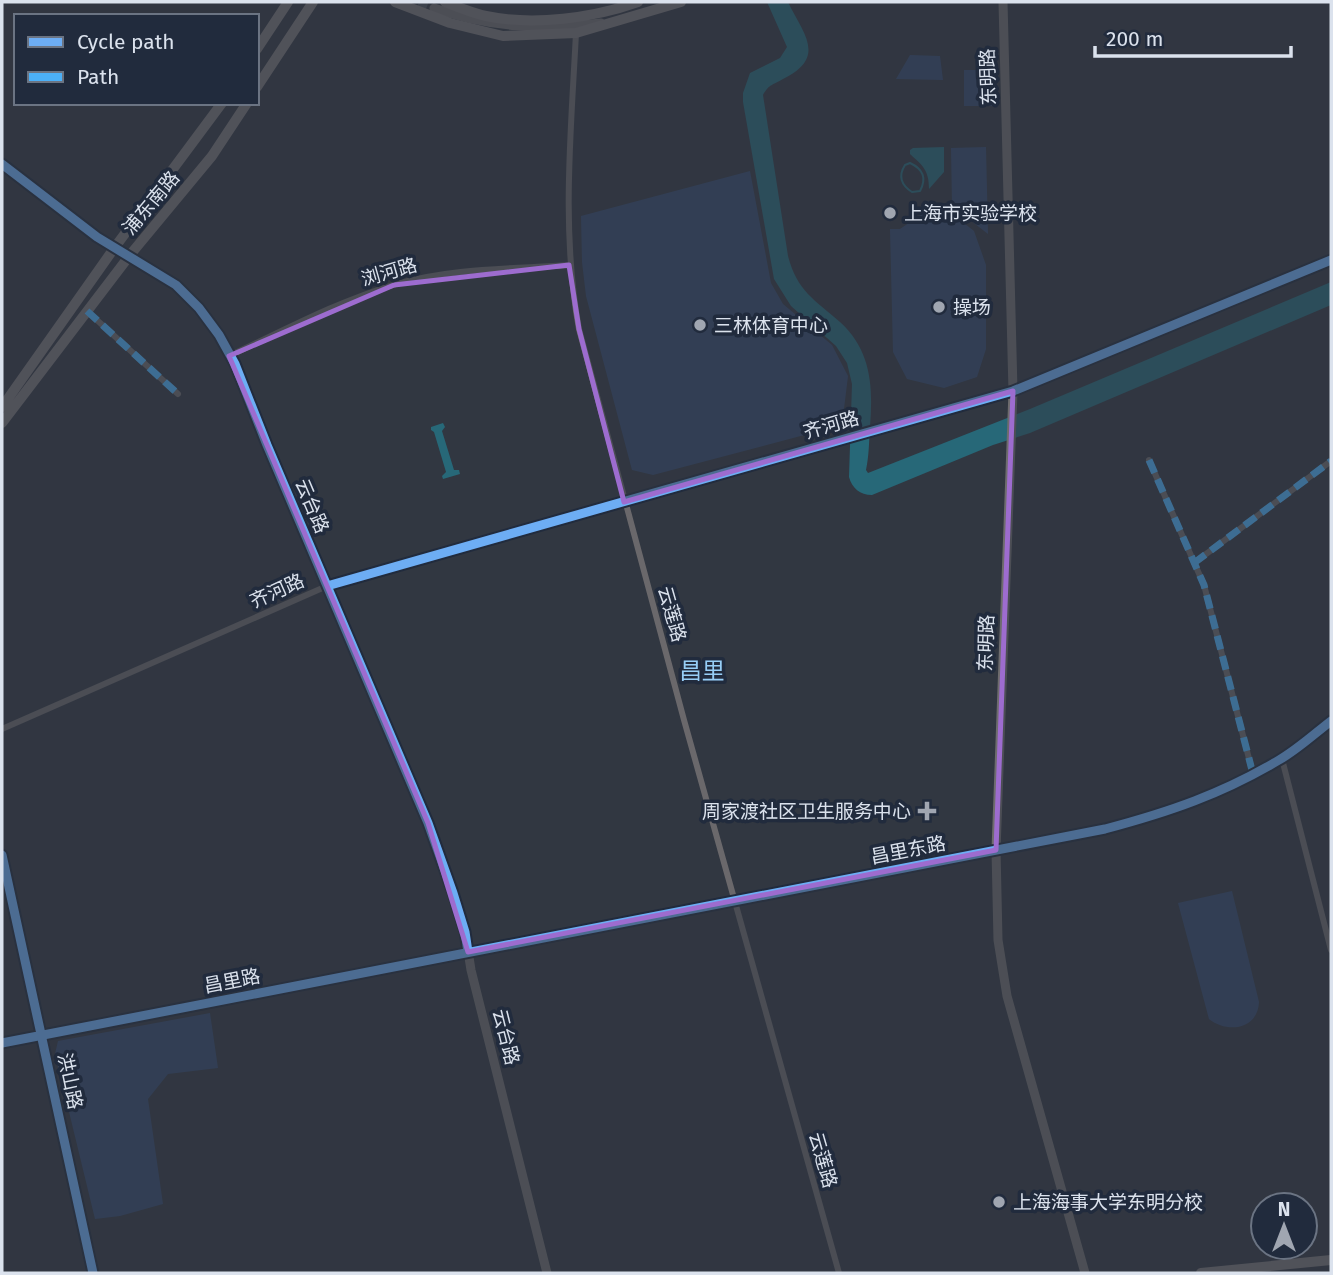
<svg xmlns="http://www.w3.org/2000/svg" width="1333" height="1275" viewBox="0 0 1333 1275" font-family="'Fira Sans','Noto Sans SC',sans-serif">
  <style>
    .green { fill: #34486c }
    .water { fill: #276878 }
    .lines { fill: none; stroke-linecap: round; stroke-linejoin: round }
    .stream { stroke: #276878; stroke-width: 2 }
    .secondary-tunnel { stroke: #4a515b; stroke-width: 9; stroke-dasharray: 9 4.5; stroke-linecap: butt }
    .street { stroke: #6a686b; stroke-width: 6 }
    .secondary { stroke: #6e6c6e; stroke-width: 9 }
    .primary { stroke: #777376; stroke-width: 10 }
    .quiet { stroke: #4cb0f7; stroke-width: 7; stroke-dasharray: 14 7; stroke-linecap: butt }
    .cycleway-casing { stroke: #212b3d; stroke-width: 13 }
    .cycleway { stroke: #6dadf4; stroke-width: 9 }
    .marked { fill: none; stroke: #9d6ccf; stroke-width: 5; stroke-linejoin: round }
    .poi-dot { fill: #a0a6b1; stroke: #212b3d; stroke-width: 2.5 }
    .labels { text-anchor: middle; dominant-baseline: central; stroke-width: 7; stroke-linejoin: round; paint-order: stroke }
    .street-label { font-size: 19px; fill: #dbe2ed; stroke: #212b3d }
    .poi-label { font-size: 19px; fill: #dbe2ed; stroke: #212b3d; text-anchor: start }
    .quarter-label { font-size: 23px; fill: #97cef6; stroke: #212b3d }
  </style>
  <rect width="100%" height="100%" fill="#313741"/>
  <path class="green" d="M910,55l30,1 3,24 -47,-1z
    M964,70h28v36h-28z
    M986,147l2,87 -36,-28 -1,-58z
    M750,171l21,112 12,21 49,41 16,31 -6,49 -189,50 -21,-5 -46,-174 -4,-34 -1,-46z
    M925,212l26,1 23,18 12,34v84l-9,28 -33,11 -37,-9 -14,-27 -3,-123h10z
    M1232,891l27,111c-1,27 -31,32 -50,17l-31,-116z
    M210,1013l8,55 -50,6 -20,25 15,105 -43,12 -25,3 -40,-165 3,-13z"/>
  <path class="water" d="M767,2h21c16,33 39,55 -5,77 -10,6 -14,5 -20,16l25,161c9,35 27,44 52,66 32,29 33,66 30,105 -1,15 -1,29 -4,43l2,3 162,-64 301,-127v23l-301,128 -37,12 -121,50c-12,0 -20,-7 -23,-18l3,-93 -5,-21 -11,-17 -45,-40 -17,-27 -31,-177v-9l7,-20 30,-15 7,-11z
    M944,147v25l-15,17c0,-19 -6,-23 -19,-35v-4l3,-2z
    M443,423l2,4 -3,4 12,39h5l1,4 -17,5 -1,-3 4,-4 -12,-40 -3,-2v-3z"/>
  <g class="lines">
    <path class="stream" d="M910,163c13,6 17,15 10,28l-8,1c-11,-7 -14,-16 -7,-27z"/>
    <path class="secondary-tunnel" d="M419,2l15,6"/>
    <path class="street" d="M576,33c-5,99 -15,197 3,296l105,391 155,553
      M87,311l91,83
      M229,356c54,-25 107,-54 164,-71 56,-17 118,-16 176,-20
      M1149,460l55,125 49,189
      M1194,563l137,-102
      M2,729l325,-143 686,-195 318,-131
      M1282,759l49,191
      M2,855l91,418"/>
    <path class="secondary" d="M1003,2l10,389 -17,459 2,90 9,56 78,277
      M434,8c55,20 109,22 167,15
      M2,164l95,73 79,48 23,23 20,27 16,29 32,81 161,378 37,109 6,38 76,303
      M2,1043l1103,-214c64,-17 117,-35 174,-69 19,-11 35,-26 52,-39"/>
    <path class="primary" d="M395,2l55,21 53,13 73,-3 105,-31
      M445,2c13,5 27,11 41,14 48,10 107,2 152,-14
      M257,49l31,-47
      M257,87l56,-85
      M2,407l113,-160 107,-144
      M2,423l128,-168 82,-99 35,-53
      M1201,1273l130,-13"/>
    <path class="quiet" d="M87,311l91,83
      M1149,460l55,125 49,189
      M1194,563l137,-102"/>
    <g class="cycleway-casing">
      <path id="cycleway" d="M2,164l95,73 79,48 23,23 20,27 16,29 32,81 161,378 25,70 12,39 3,20
        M327,586l686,-195 318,-131
        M2,855l91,418
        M2,1043l1103,-214c64,-17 117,-35 174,-69 19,-11 35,-26 52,-39"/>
    </g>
    <use href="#cycleway" class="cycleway"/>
  </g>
  <path d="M0 0H1333V1275H0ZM569,265l10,64 45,173 389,-111 -17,459 -528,102 -40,-129 -199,-467 165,-71z" fill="#313741" fill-opacity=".55" fill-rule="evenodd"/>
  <path class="marked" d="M569,265l10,64 45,173 389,-111 -17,459 -528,102 -40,-129 -199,-467 165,-71z"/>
  <g class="poi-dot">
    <circle cx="890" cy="213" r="7"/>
    <circle cx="939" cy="307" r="7"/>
    <circle cx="700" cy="325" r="7"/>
    <path d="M923.5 800.5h7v7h7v7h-7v7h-7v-7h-7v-7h7z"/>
    <circle cx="999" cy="1202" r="7"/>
  </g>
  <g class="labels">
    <g class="street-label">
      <text transform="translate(988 77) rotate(-92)">东明路</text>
      <text transform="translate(151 203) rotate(-50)">浦东南路</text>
      <text transform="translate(389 272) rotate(-16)">浏河路</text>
      <text transform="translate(831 425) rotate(-16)">齐河路</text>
      <text transform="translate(312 506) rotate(67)">云台路</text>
      <text transform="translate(277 591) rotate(-24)">齐河路</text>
      <text transform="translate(672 614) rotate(74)">云莲路</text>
      <text transform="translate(986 643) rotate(-88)">东明路</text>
      <text transform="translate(908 850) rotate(-11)">昌里东路</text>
      <text transform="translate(232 981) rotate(-11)">昌里路</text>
      <text transform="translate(506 1037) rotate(76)">云台路</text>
      <text transform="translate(70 1081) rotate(78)">洪山路</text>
      <text transform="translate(823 1160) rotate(74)">云莲路</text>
    </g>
    <g class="poi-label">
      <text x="904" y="213">上海市实验学校</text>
      <text x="953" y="307">操场</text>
      <text x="714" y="325">三林体育中心</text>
      <text x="911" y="811" text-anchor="end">周家渡社区卫生服务中心</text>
      <text x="1013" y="1202">上海海事大学东明分校</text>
    </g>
    <g class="quarter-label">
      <text x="702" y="671">昌里</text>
    </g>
  </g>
  <rect width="1333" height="1275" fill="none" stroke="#dbe2ed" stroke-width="7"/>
  <rect x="14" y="14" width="245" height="91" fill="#212b3d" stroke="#6b7483" stroke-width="2"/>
  <rect x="28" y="37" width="35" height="10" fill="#6dadf4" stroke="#6b7483" stroke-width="2"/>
  <text x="77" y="49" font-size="21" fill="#dbe2ed">Cycle path</text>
  <rect x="28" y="72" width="35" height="10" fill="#4cb0f7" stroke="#6b7483" stroke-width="2"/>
  <text x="77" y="84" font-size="21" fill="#dbe2ed">Path</text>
  <g transform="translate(1284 1226)"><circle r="33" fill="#212b3d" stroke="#6b7483" stroke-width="2"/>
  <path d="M0-5L12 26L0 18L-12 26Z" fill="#a0a6b1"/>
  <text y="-10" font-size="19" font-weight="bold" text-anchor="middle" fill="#dbe2ed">N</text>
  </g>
  <path d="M1095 46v10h196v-10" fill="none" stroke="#dbe2ed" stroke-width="3.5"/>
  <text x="1106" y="46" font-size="21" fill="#dbe2ed" stroke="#212b3d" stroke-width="5" paint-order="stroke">200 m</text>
</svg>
